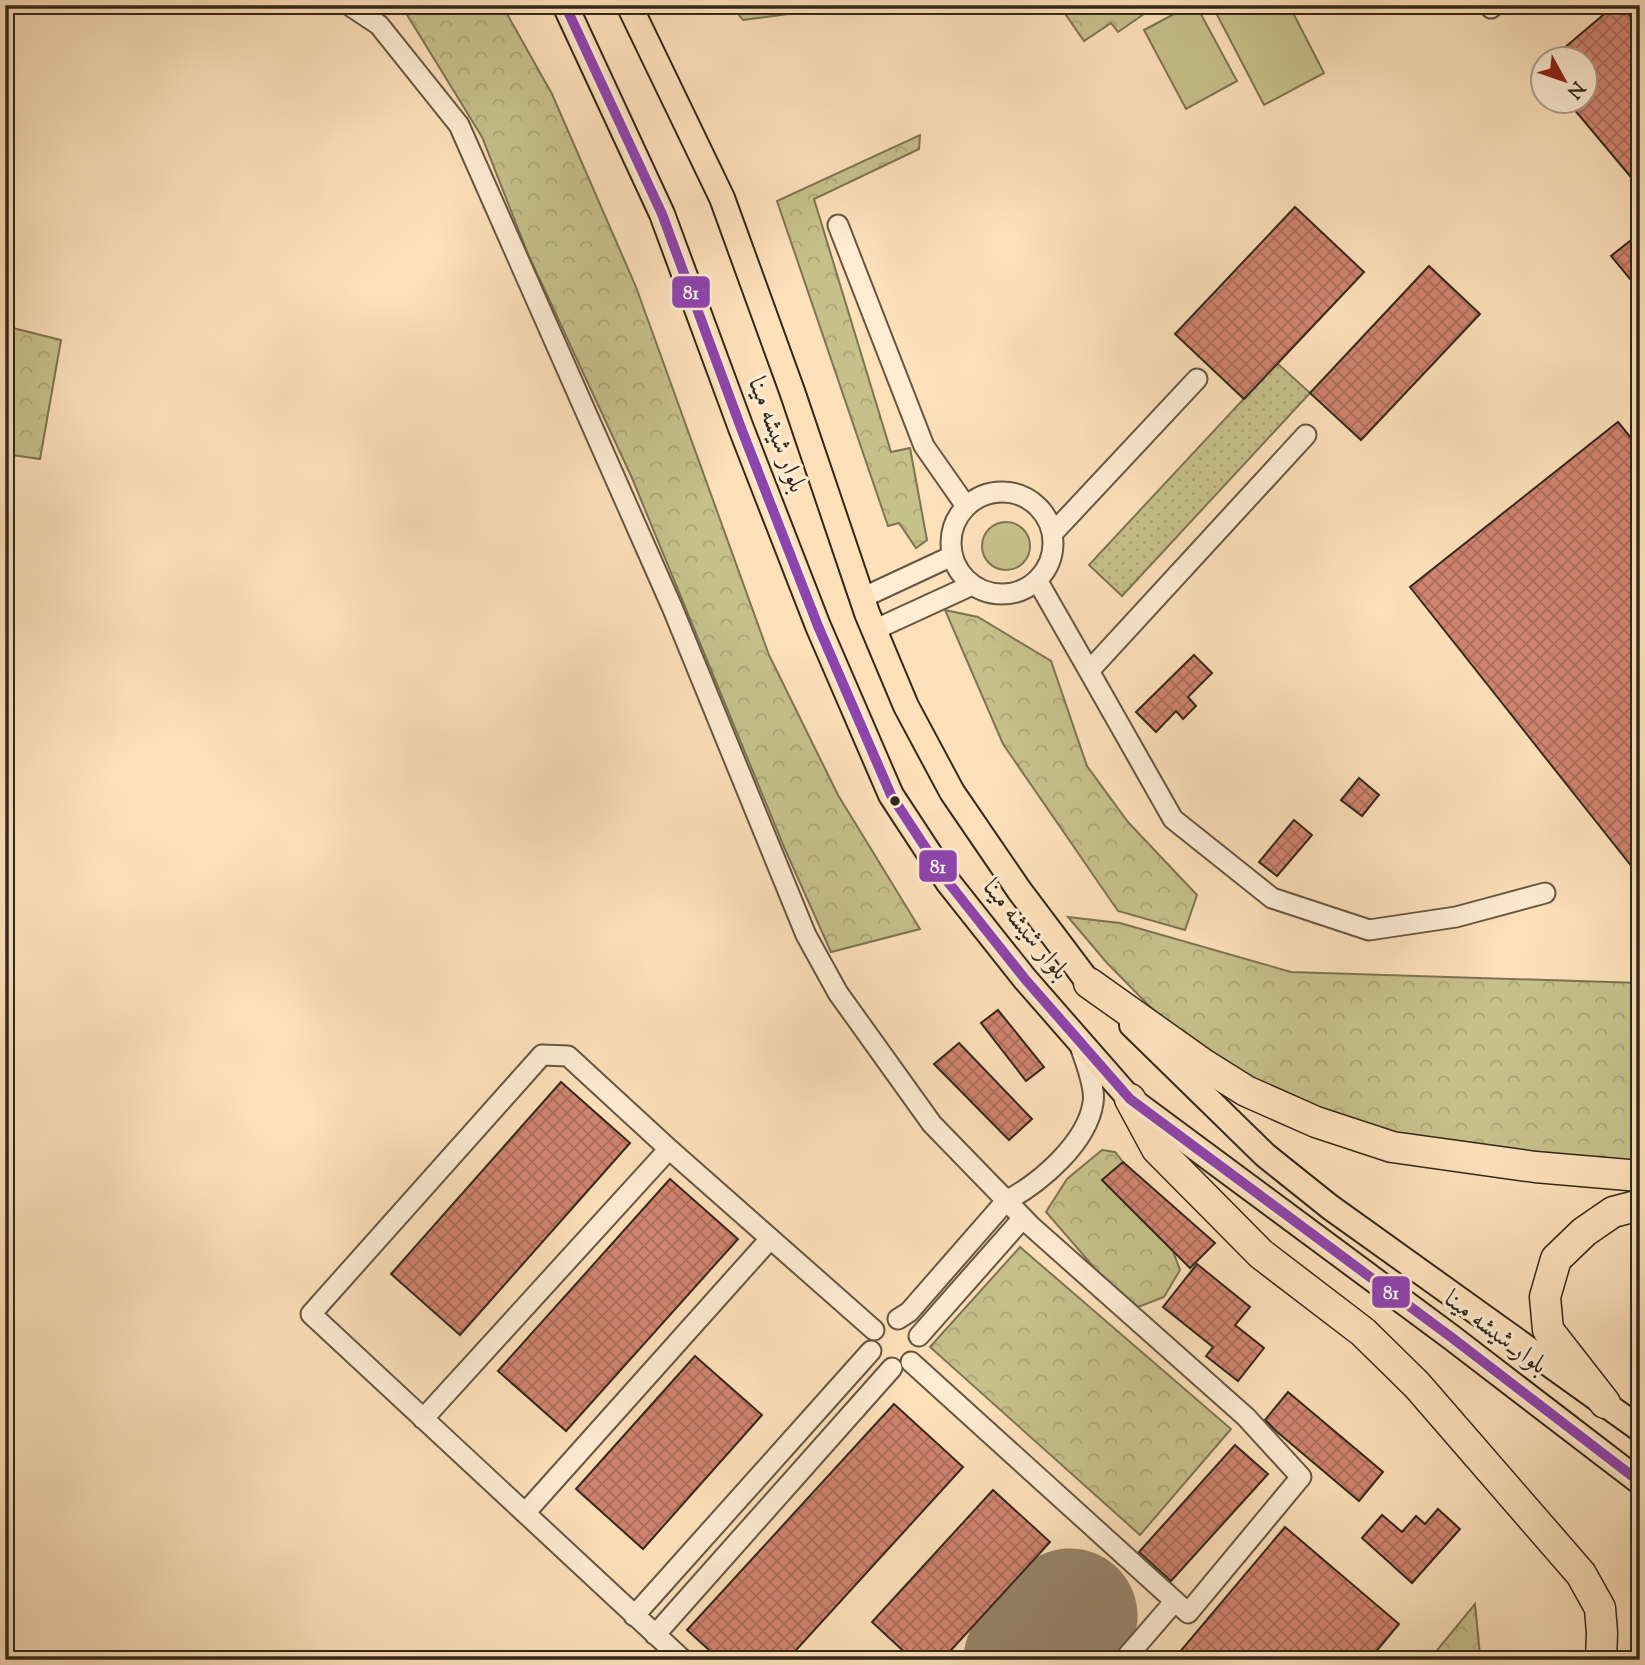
<svg xmlns="http://www.w3.org/2000/svg" width="1645" height="1665" viewBox="0 0 1645 1665" font-family="'Sorts Mill Goudy',Amiri,serif">
  <style>
    .grass { fill: url(#grass-dots); stroke: #7d7452; stroke-width: 2 }
    .forest { fill: url(#forest-crowns); stroke: #7d7452; stroke-width: 2 }
    .garden { fill: #c6c08b; stroke: #7d7452; stroke-width: 2 }
    .lines { fill: none; stroke-linecap: round; stroke-linejoin: round }
    .runway { stroke: #98846a; stroke-width: 135 }
    .building { fill: url(#building-cross-hatch); stroke: #34281a; stroke-width: 2 }
    .minor-casing { stroke: #665642; stroke-width: 23 }
    .major-casing { stroke: #34281a; stroke-width: 28 }
    .highway-casing { stroke: #34281a; stroke-width: 33 }
    .minor { stroke: #fdebd2; stroke-width: 19 }
    .major { stroke: #fce0ba; stroke-width: 24 }
    .highway { stroke: #fce0ba; stroke-width: 30 }
    .bus-1-casing { stroke: #fdebd2; stroke-width: 16 }
    .bus-1 { stroke: #8e44ad; stroke-width: 10 }
    .bus-dot { fill: #34281a; stroke: #fdebd2; stroke-width: 2.5 }
    .labels { text-anchor: middle; dominant-baseline: central; stroke-width: 6; stroke-linejoin: round; paint-order: stroke }
    .street-label { font-size: 26px; fill: #34281a; stroke: #fdebd2 }
    .line-badge { stroke: #fdebd2; stroke-width: 2.5 }
    .badge-label { font-size: 19px; text-anchor: middle; font-weight: bold; fill: #fff }
  </style>
  <defs>
    <pattern id="grass-dots" width="8" height="8" patternUnits="userSpaceOnUse" patternTransform="scale(1.75)"><rect width="8" height="8" fill="#c6c08b"/><path d="M2 2h.1M6 6h.1" fill="none" stroke="#aba577" stroke-width="1.8" stroke-linecap="round"/></pattern>
    <pattern id="forest-crowns" width="20" height="18" patternUnits="userSpaceOnUse" patternTransform="scale(1.75)"><rect width="20" height="18" fill="#c6c08b"/><path d="M2 6a3 3 0 1 1 6 0M12 15a3 3 0 1 1 6 0" fill="none" stroke="#aba577"/></pattern>
    <pattern id="building-cross-hatch" width="8" height="8" patternUnits="userSpaceOnUse" patternTransform="scale(1.75)"><rect width="8" height="8" fill="#d18471"/><path d="M0 0l8 8M0 8l8-8" fill="none" stroke="#aa6c5c"/></pattern>
  </defs>
  <rect width="100%" height="100%" fill="#fce0ba"/>
  <filter id="stains"><feTurbulence type="fractalNoise" baseFrequency=".00286" numOctaves="4"/><feColorMatrix values="0 0 0 0 .2 0 0 0 0 .09 0 0 0 0 .02 0 0 0 .5 -.17"/></filter>
  <radialGradient id="worn" r=".72"><stop offset=".6" stop-color="#630" stop-opacity="0"/><stop offset="1" stop-color="#630" stop-opacity=".3"/></radialGradient>
  <path class="grass" d="M1277,363l33,30 -188,203 -33,-31z"/>
  <path class="forest" d="M401,5h101l50,89 84,193 133,368 69,140 82,134 -89,23 -47,-105 -152,-369 -104,-224 -46,-117z
    M731,5h171l-60,2 -99,13z
    M1059,5h98l-39,27 -7,-9 -27,18z
    M920,135l-1,14 -105,50 77,253 19,-4 17,92 -11,8 -17,-25 -11,3 -111,-325z
    M5,326l56,14 -21,119 -35,-5z
    M945,610l33,7 73,44 36,105 41,56 69,73 -12,35 -67,-19 -115,-167z
    M1068,917l52,6 171,49 349,11v181l-176,-16 -79,-14 -107,-37 -104,-66 -67,-68z
    M1102,1150l13,2 8,10 -21,18 71,71 7,19 -16,27 -26,10 -40,-35 -52,-60 21,-33z
    M1020,1247l211,182 -91,106 -210,-188z
    M1475,1604l5,51 -3,5h-48z"/>
  <path class="garden" d="M1191,5h5l41,76 -51,28 -42,-79z
    M1212,5h77l35,68 -60,32z
    M982 546a24 24 0 1 1 48 0a24 24 0 1 1-48 0Z"/>
  <g class="lines">
    <path class="runway" d="M1031,1660l39,-44"/>
  </g>
  <path class="building" d="M1595,5h26l19,23v160l-72,-86h18v-42h-36l53,-45z
    M1295,207l69,65 -120,127 -69,-65z
    M1640,233v58l-29,-35z
    M1429,266l51,48 -119,126 -51,-47z
    M1618,422l22,27v428l-230,-290z
    M1194,655l18,18 -24,24 8,9 -13,13 -7,-8 -20,21 -20,-20z
    M1359,778l20,17 -17,21 -21,-16z
    M1294,820l18,15 -35,41 -18,-14z
    M998,1010l46,57 -18,14 -45,-58z
    M959,1043l73,76 -23,21 -75,-76z
    M561,1082l69,61 -170,192 -69,-61z
    M1123,1162l92,81 -25,25 -88,-88z
    M670,1179l68,60 -172,192 -68,-60z
    M1197,1264l53,43 -15,18 29,23 -26,33 -32,-25 7,-9 -50,-40z
    M695,1356l67,59 -119,134 -67,-60z
    M1288,1392l95,80 -24,29 -83,-70 -11,-11z
    M894,1404l69,63 -176,193h-67l-33,-30z
    M1235,1445l33,29 -97,107 -32,-29z
    M993,1490l57,52 -108,118h-29l-41,-38z
    M1438,1509l22,20 -48,54 -50,-45 20,-23 20,17 14,-16 9,8z
    M1285,1527l114,97 -30,36h-196z"/>
  <g class="lines">
    <g class="minor-casing">
      <path id="minor" d="M349,5l30,20 80,100 213,482 134,328 32,58 94,131 99,102 215,191 55,60 -113,136 -277,-251
        M1491,8l3,-3
        M838,225l86,221 42,60
        M951 543a51 51 0 1 1 102 0a51 51 0 1 1-102 0Z
        M1053,533l144,-154
        M1037,580l52,91 217,-236
        M862,598l90,-42
        M874,630l98,-45
        M1089,671l84,148 99,79 97,32 87,-13 89,-24
        M898,1319l11,-7 97,-111c34,-18 81,-58 87,-98 3,-16 -8,-42 -13,-57
        M919,1336l104,-118
        M423,1419l246,-270
        M525,1513l245,-274
        M634,1616l237,-265
        M655,1635l237,-267
        M683,1660l-372,-346 231,-259 26,1 101,93 205,181
        M1124,1660l51,-59"/>
    </g>
    <g class="major-casing">
      <path id="major" d="M565,5l97,209 79,214 77,198 73,169 57,87 77,97 105,120 321,238 189,145
        M629,5l93,193 70,193 75,222 39,93 46,86 67,98 70,93 12,11
        M1132,1025l133,130 65,52 310,222"/>
    </g>
    <g class="highway-casing">
      <path id="highway" d="M1089,983l114,81 43,27 70,31 76,25 143,20 105,9
        M1130,1099l27,50 104,105 102,78 54,53 164,189 19,34 2,25 -1,27
        M1605,1403l-57,-73 -3,-33 11,-38 28,-27 29,-20 27,-7"/>
    </g>
    <use href="#minor" class="minor"/>
    <use href="#major" class="major"/>
    <use href="#highway" class="highway"/>
    <g class="bus-1-casing">
      <path id="bus-1" d="M565,5l97,209 79,214 77,198 73,169 57,87 77,97 105,120 321,238 189,145"/>
    </g>
    <use href="#bus-1" class="bus-1"/>
  </g>
  <circle class="bus-dot" cx="895" cy="801" r="6"/>
  <g class="labels">
    <g class="street-label">
      <text transform="translate(776 435) rotate(69)">بلوار شیشه مینا</text>
      <text transform="translate(1025 930) rotate(51)">بلوار شیشه مینا</text>
      <text transform="translate(1495 1333) rotate(37)">بلوار شیشه مینا</text>
    </g>
  </g>
  <g class="line-badge">
    <rect x="671" y="275" width="40" height="34" rx="7" fill="#8e44ad"/>
    <rect x="918" y="849" width="40" height="34" rx="7" fill="#8e44ad"/>
    <rect x="1371" y="1275" width="40" height="34" rx="7" fill="#8e44ad"/>
  </g>
  <g class="badge-label">
    <text x="691" y="299">81</text>
    <text x="938" y="873">81</text>
    <text x="1391" y="1299">81</text>
  </g>
  <rect width="1645" height="1665" fill="none" stroke="#fce0ba" stroke-width="28"/>
  <rect x="7" y="7" width="1631" height="1651" fill="none" stroke="#34281a" stroke-width="3.5"/>
  <rect x="14" y="14" width="1617" height="1637" fill="none" stroke="#34281a" stroke-width="2"/>
  <g transform="translate(1564 80) rotate(130)"><circle r="33" fill="#fdebd2" stroke="#ad9d88" stroke-width="2"/>
  <path d="M0-5L12 26L0 18L-12 26Z" fill="#8f2418"/>
  <text y="-10" font-size="19" font-weight="bold" text-anchor="middle" fill="#34281a">N</text>
  </g>
  <rect width="100%" height="100%" filter="url(#stains)"/>
  <rect width="100%" height="100%" fill="url(#worn)"/>
</svg>
